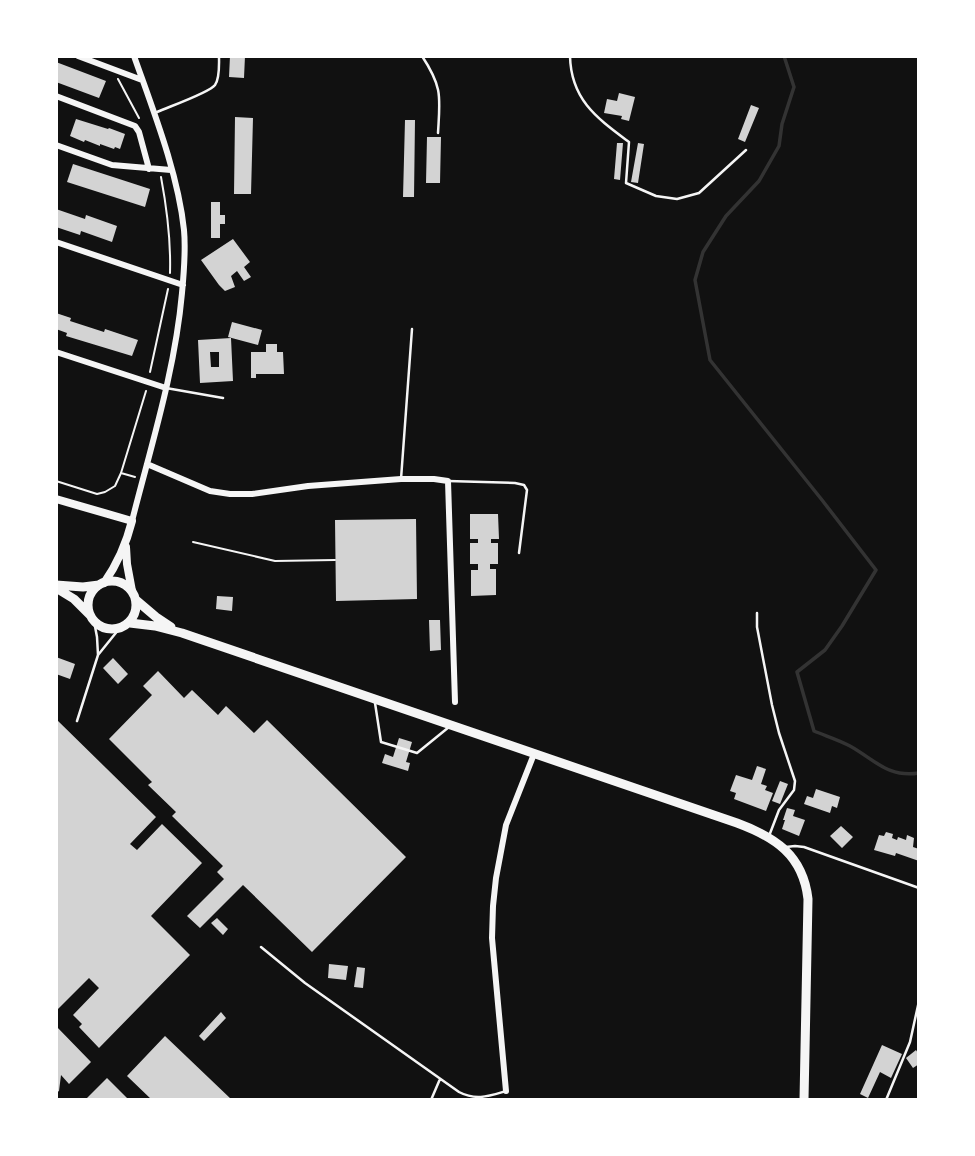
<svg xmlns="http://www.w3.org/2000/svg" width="975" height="1156" viewBox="0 0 975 1156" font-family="'Golos Text',sans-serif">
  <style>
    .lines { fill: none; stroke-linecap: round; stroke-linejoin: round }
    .stream { stroke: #333; stroke-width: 3.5 }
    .building { fill: #d3d3d3; fill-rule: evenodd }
    .path { stroke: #f5f5f5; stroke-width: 2 }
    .service { stroke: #f5f5f5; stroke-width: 2.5 }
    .minor { stroke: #f5f5f5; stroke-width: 6 }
    .tertiary { stroke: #f5f5f5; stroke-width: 8 }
    .secondary { stroke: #f5f5f5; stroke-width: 9 }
  </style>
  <rect width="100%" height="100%" fill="#111"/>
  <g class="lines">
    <path class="stream" d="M784,56l10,31 -12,37 -3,22 -20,35 -33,35 -23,36 -8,28 15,80 112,140 54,70 -34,56 -17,24 -28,22 17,59c12,5 25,9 36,15 25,14 38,32 69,27"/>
  </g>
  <path class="building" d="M230,56h15l-1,22 -15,-1z
    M56,62l50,19 -7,17 -43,-16z
    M619,93l16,4 -6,24 -8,-2 1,-3 -18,-3 3,-14 10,2z
    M751,105l8,3 -14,34 -7,-3z
    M235,117l18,1 -2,76h-17z
    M76,119l32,10 1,-1 16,6 -5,15 -5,-2 -1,2 -14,-5v2l-15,-6 -1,2 -14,-6z
    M405,120h10l-1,77h-11z
    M427,137h14l-1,46h-14z
    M617,143h6l-3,37 -6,-1z
    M638,143l6,1 -6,39 -7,-1z
    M73,164l77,25 -5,18 -78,-25z
    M211,202h9v13h5v9h-5v14h-9z
    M56,209l29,10 1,-4 31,11 -5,16 -31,-11 -1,4 -24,-8z
    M233,239l17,23 -6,5 7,10 -7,4 -7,-10 -6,5 4,11 -10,4 -6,-6 -18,-25z
    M56,313l15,5 -1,3 34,11 1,-3 33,11 -6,16 -66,-20 1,-3 -11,-4z
    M232,322l30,8 -4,15 -30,-8z
    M231,338l2,43 -33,2 -2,-43zM210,352h9v15h-8z
    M266,344h11v8h6l1,22h-28v4h-5v-26h15z
    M470,514h28l1,25h-8v4h7v21h-8v5h6v26l-25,1v-26h7v-6h-8v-21h8v-4h-8z
    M416,519l1,80 -81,2 -1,-81z
    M217,596l16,1 -1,14 -16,-2z
    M429,620h11l1,30 -11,1z
    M56,657l19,7 -5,15 -14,-5z
    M113,658l15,16 -10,10 -15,-16z
    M158,671l26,27 8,-8 26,25 8,-9 28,27 13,-13 139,137 -94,95 -69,-67 -43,43 -13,-12 37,-37 -7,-7 6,-6 -51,-50 4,-4 -28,-27 4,-3 -43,-43 43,-44 -9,-9z
    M56,719l100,98 -26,27 7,6 25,-26 40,39 -51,53 39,39 -91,93 -20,-21 3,-3 -9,-9 26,-27 -10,-10 -31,31 -2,-2z
    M399,738l13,4 -6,20 4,1 -2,8 -26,-8 3,-9 8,3z
    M757,766l9,3 -5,15 6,2 -2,4 8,3 -7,18 -32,-12 2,-6 -6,-2 6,-16 16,5z
    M780,781l8,3 -8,20 -8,-3z
    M816,789l24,8 -3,11 -5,-2 -2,7 -26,-9 3,-8 6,2z
    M787,808l8,2 -2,6 12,4 -6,16 -17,-7 3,-9h-2z
    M841,826l12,11 -11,11 -12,-12z
    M886,832l7,2 -1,4 5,2 1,-3 8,3 1,-5 7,3 -1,9 6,2v12l-23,-8 -1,3 -21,-6 5,-15 5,1z
    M217,918l11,11 -5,6 -12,-12z
    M329,964l19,2 -2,14 -18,-2z
    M357,967l8,1 -2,20 -9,-1z
    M221,1012l5,6 -22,23 -5,-5z
    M56,1026l35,36 -22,22 -8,-9 -2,16 -3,2z
    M165,1036l67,64h-80l-25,-24z
    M882,1045l20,9 -11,24 -11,-6 -12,26 -8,-4z
    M916,1050l3,5v9l-6,4 -7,-10z
    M107,1078l22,22h-44z"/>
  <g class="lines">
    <path class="path" d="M118,79l21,39
      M161,177c6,32 10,63 9,96
      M150,372l18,-83
      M121,473l14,4
      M56,481l41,13 8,-2 10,-6 6,-13 25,-82
      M193,542l82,19 60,-1"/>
    <path class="service" d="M422,56c21,32 18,41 16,77
      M570,56c1,44 27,62 59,86l-3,41 30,13 21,3 22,-6 47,-43
      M157,112c11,-5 52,-19 58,-27 5,-7 4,-21 4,-29
      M166,388l57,10
      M401,479l11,-150
      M448,481l67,2 9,2 3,5 -8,63
      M757,613v14l15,78 7,28 16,48 -1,9 -15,20 -10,26
      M98,655l21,-26
      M375,703l6,39 36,11 32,-26
      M77,721l21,-66 -1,-18 -3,-16
      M786,847l9,-1 9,1 115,41
      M261,947l44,36 154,109c17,9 30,4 47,-1
      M431,1100l9,-21
      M886,1100l24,-58 9,-41"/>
    <path class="minor" d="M78,56l64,24
      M56,96l79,30 4,6 10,37
      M56,145l56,20 59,5
      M56,242l127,43
      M56,352l110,36
      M147,464l63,27 20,3h22l56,-8 93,-7h33l14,2 7,221
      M132,521c19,-75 43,-150 50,-228 2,-21 4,-42 2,-63 -6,-57 -31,-120 -50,-174
      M506,1091l-14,-153 1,-32 3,-28 10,-53 28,-71"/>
    <path class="tertiary" d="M56,499l76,22c-6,24 -14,42 -28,62
      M126,547l1,17 5,27"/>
    <path class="secondary" d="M88 605a24 24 0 1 1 48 0a24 24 0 1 1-48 0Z
      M56,585l27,2 16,-2
      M56,588l18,11 16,16
      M136,600l20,17 15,10
      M130,623l25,3 27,7 555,190c38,14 66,32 71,76l-4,201"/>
  </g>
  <rect width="975" height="1156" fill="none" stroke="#ffffff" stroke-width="116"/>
</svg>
